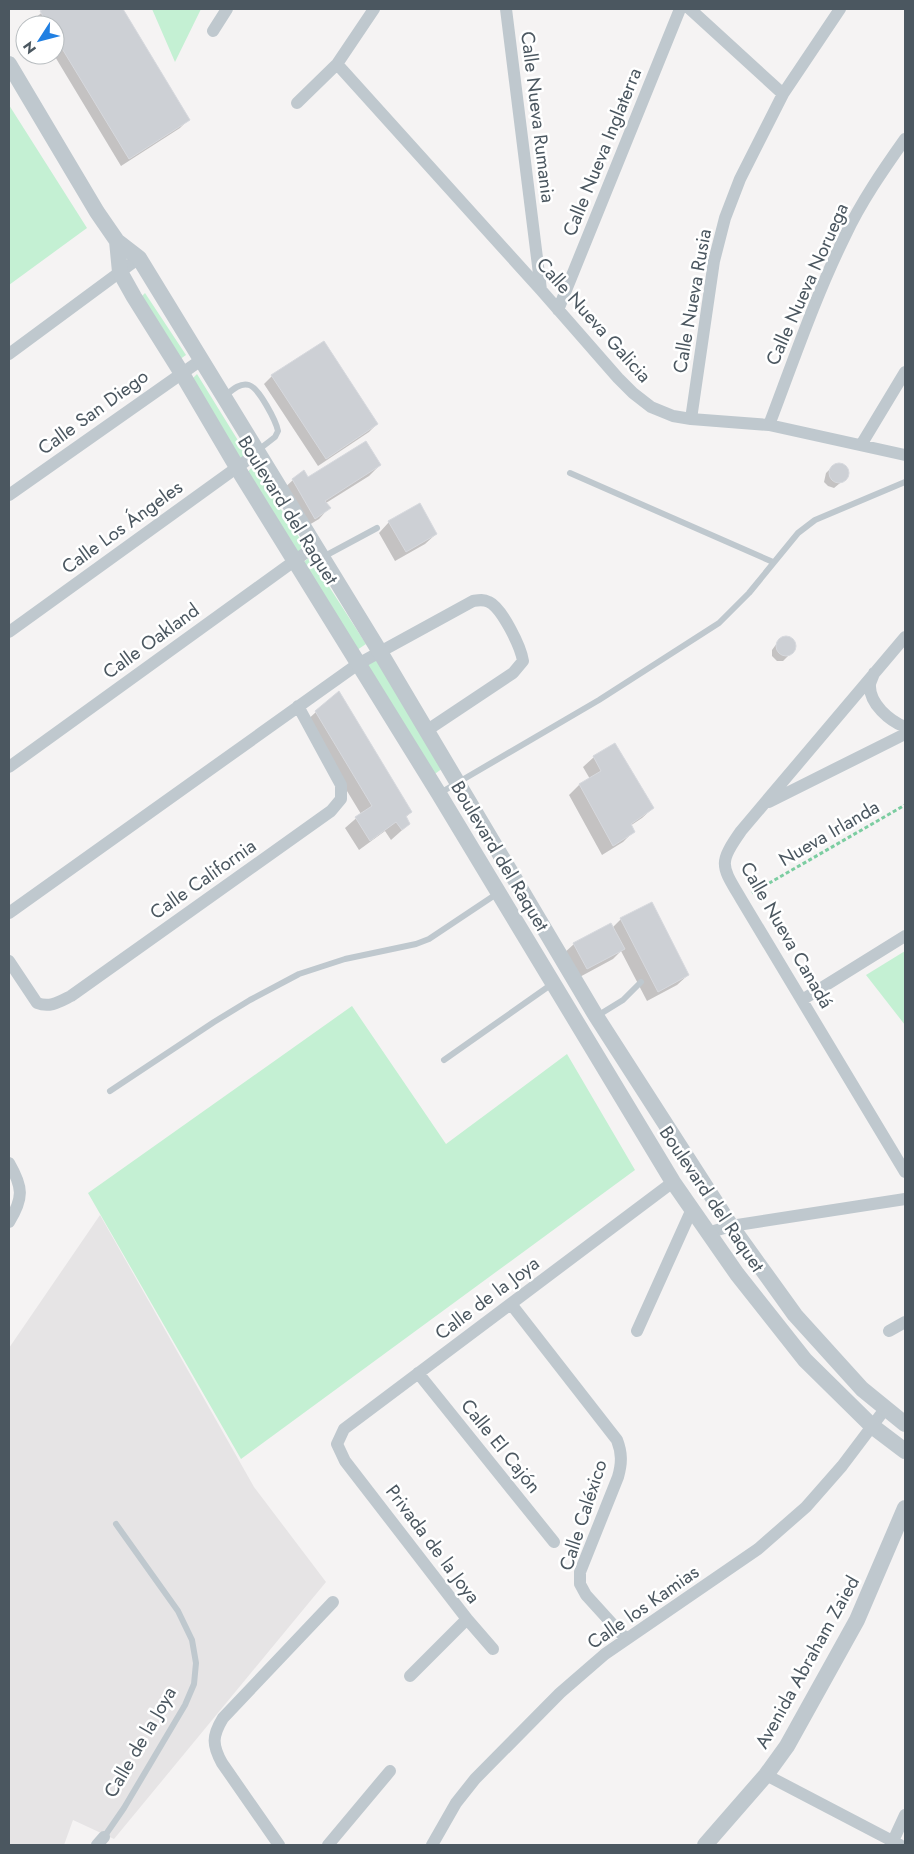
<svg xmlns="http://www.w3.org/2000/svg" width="914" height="1854" viewBox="0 0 914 1854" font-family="Jost,sans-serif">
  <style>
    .education { fill: #e6e4e5 }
    .green { fill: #c4f0d3 }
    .shadow { fill: #0003 }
    .building { fill: #cdd0d5; stroke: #d7d9de }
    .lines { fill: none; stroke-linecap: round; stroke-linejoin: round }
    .path { stroke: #7ccda1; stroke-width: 3; stroke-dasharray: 4 2.5; stroke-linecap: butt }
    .service { stroke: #bfc8ce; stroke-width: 6 }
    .minor { stroke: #bfc8ce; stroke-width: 12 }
    .tertiary { stroke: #bfc8ce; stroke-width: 16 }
    .labels { text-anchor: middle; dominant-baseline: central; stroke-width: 5; stroke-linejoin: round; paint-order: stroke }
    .street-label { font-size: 19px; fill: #4b5760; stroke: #fff }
  </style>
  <rect width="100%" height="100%" fill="#f5f3f3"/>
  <path class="education" d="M100,1215l154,272 72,95 -212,257 -41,-19 -9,25h-55v-497z"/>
  <path class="green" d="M152,9h49l-26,53z
    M9,105l78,123 -78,57z
    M145,293l41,62 -10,7 -40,-60z
    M197,374l50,81 -10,9 -50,-80z
    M253,466l53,82 -11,7 -50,-80z
    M310,557l56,87 -12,8 -54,-87z
    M373,655l70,113 -11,8 -71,-113z
    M905,951v74l-39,-50z
    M352,1006l94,138 121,-90 68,116 -394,289 -153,-266z"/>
  <path class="shadow" d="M46,9h75l67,111 -8,8 -59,38 -67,-111 1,-30h-19l-3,-5z
    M272,376l105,48 -8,8 -51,34 -54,-82z
    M839,464l5,2 3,4 -2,9 -11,9 -6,-2 -4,-4 2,-9 5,-5z
    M380,465l-11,11 -43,27 3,5 -10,11 -15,9 -22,-38 11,-10 15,-1z
    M389,522l47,12 -11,10 -30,17 -16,-28z
    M789,638l4,3 2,8 -12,12h-6l-5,-5v-6l8,-11z
    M316,712l95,100 -6,6 4,6 -18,16 -6,-9 -26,19 -14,-22 16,-14 -56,-92z
    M594,757l59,51 -11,10 -12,8 3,6 -10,10 -21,13 -33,-60 10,-10 11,-6 -7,-12z
    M651,904l37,71 -11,10 -30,16 -26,-50 -8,8 -37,20 -13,-25 11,-10 38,-16 9,-9z"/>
  <path class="building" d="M43,9h80l67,111 -61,39 -74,-122v-12h-7l-8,-14z
    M324,341l54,83 -52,35 -55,-84z
    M366,441l15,24 -56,36 6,7 -16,11 -23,-40 12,-9 4,7z
    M829 473a10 10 0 1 1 20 0a10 10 0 1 1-20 0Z
    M420,503l17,31 -31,18 -18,-31z
    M776 646a10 10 0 1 1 20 0a10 10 0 1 1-20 0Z
    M339,691l73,121 -6,4 4,8 -8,6 -6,-8 -26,19 -15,-24 17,-11 -57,-95z
    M615,743l39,65 -23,16 4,8 -22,14 -34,-62 22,-13 -8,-15z
    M652,902l37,73 -31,17 -38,-74z
    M611,923l14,26 -38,20 -14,-26z"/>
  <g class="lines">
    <path class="path" d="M752,893l153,-88"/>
    <path class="service" d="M225,396c6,-5 15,-14 24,-11 10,3 27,36 29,46l-3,6 -18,14
      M570,473l203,89
      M323,557l54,-29
      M440,793l159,-93 120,-77 30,-30 49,-60 17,-13 90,-38
      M597,1016l26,-16 18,-18
      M444,1060l108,-76
      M110,1091l104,-69 36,-22 49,-26 46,-15 71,-15 13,-5 69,-46
      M104,1837l20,-29 61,-103 9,-21 2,-21 -4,-23 -14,-29 -62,-87"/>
    <path class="minor" d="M506,9l35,281
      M690,9l93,85
      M213,31l14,-22
      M337,64l204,226 77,88 15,15 18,14 22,9 18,3 78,6 136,30
      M297,103l40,-39 37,-55
      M558,310l122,-301
      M9,354l130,-96
      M691,419l23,-158 11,-43 15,-39 43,-85 57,-85
      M769,425c24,-63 46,-128 76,-189 16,-34 38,-66 60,-97
      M861,445l44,-73
      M9,495l192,-135
      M9,632l248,-179
      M905,637l-164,194c-23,33 -20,34 0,68l164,273
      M874,673c-1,4 -4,9 -4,12 -1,19 20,36 35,42
      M9,767l306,-221
      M769,802l136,-68
      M9,913l349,-249 115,-63c6,-1 10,-2 16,1 13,6 32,45 34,59l-10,12 -87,58
      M9,961l28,42c13,5 22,-1 34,-7l260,-185 10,-12v-14l-43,-79
      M802,1000l103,-64
      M9,1163c14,24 15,35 0,59
      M707,1233l24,-7 174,-27
      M511,1304l106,136c5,13 5,23 1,37l-38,95v12l6,11 40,44
      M637,1331l55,-122
      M889,1331l16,-9
      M418,1373l136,169
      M467,1619l26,30
      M410,1676l57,-57 -122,-158 -8,-17 7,-15 329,-247
      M766,1775l134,70
      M893,1841l12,-26
      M97,1845l7,-8
      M279,1845l-57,-82c-10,-18 -10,-27 1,-45l110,-116
      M328,1845l62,-74
      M432,1845l24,-42 19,-24 85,-86 45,-39 153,-105 48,-42 36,-41 43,-57"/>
    <path class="tertiary" d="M9,64l88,148 20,29 22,17 241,394 216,364 135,210 64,89 67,74 43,35
      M117,241l3,31 14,25 47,75 60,102 198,320 234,388 64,92 68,86 67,66 33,25
      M705,1845l61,-70 21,-29 70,-126 48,-112"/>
  </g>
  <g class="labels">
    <g class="street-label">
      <text transform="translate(538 117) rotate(83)">Calle Nueva Rumania</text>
      <text transform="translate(602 152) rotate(-68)">Calle Nueva Inglaterra</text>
      <text transform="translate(807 284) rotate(-66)">Calle Nueva Noruega</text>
      <text transform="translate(692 301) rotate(-80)">Calle Nueva Rusia</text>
      <text transform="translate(594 320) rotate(48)">Calle Nueva Galicia</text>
      <text transform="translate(93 412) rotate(-36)">Calle San Diego</text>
      <text transform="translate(288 510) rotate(58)">Boulevard del Raquet</text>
      <text transform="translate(122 527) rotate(-36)">Calle Los Ángeles</text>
      <text transform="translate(151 641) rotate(-36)">Calle Oakland</text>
      <text transform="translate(829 833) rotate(-30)">Nueva Irlanda</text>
      <text transform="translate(500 856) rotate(59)">Boulevard del Raquet</text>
      <text transform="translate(203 879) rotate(-35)">Calle California</text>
      <text transform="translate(787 935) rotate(60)">Calle Nueva Canadá</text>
      <text transform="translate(712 1199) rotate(56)">Boulevard del Raquet</text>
      <text transform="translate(487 1298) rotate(-37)">Calle de la Joya</text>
      <text transform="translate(501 1446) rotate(51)">Calle El Cajón</text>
      <text transform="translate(583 1515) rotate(-72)">Calle Caléxico</text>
      <text transform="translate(433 1544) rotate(53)">Privada de la Joya</text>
      <text transform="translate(643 1607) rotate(-35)">Calle los Kamias</text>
      <text transform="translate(807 1662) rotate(-61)">Avenida Abraham Zaied</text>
      <text transform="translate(140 1742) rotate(-60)">Calle de la Joya</text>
    </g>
  </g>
  <rect width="914" height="1854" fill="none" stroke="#4b5760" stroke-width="20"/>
  <g transform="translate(40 40) rotate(234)"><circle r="24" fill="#ffffff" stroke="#b7bcbf"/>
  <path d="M0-4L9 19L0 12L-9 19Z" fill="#207fe2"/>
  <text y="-8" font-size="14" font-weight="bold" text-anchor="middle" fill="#4b5760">N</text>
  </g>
</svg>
